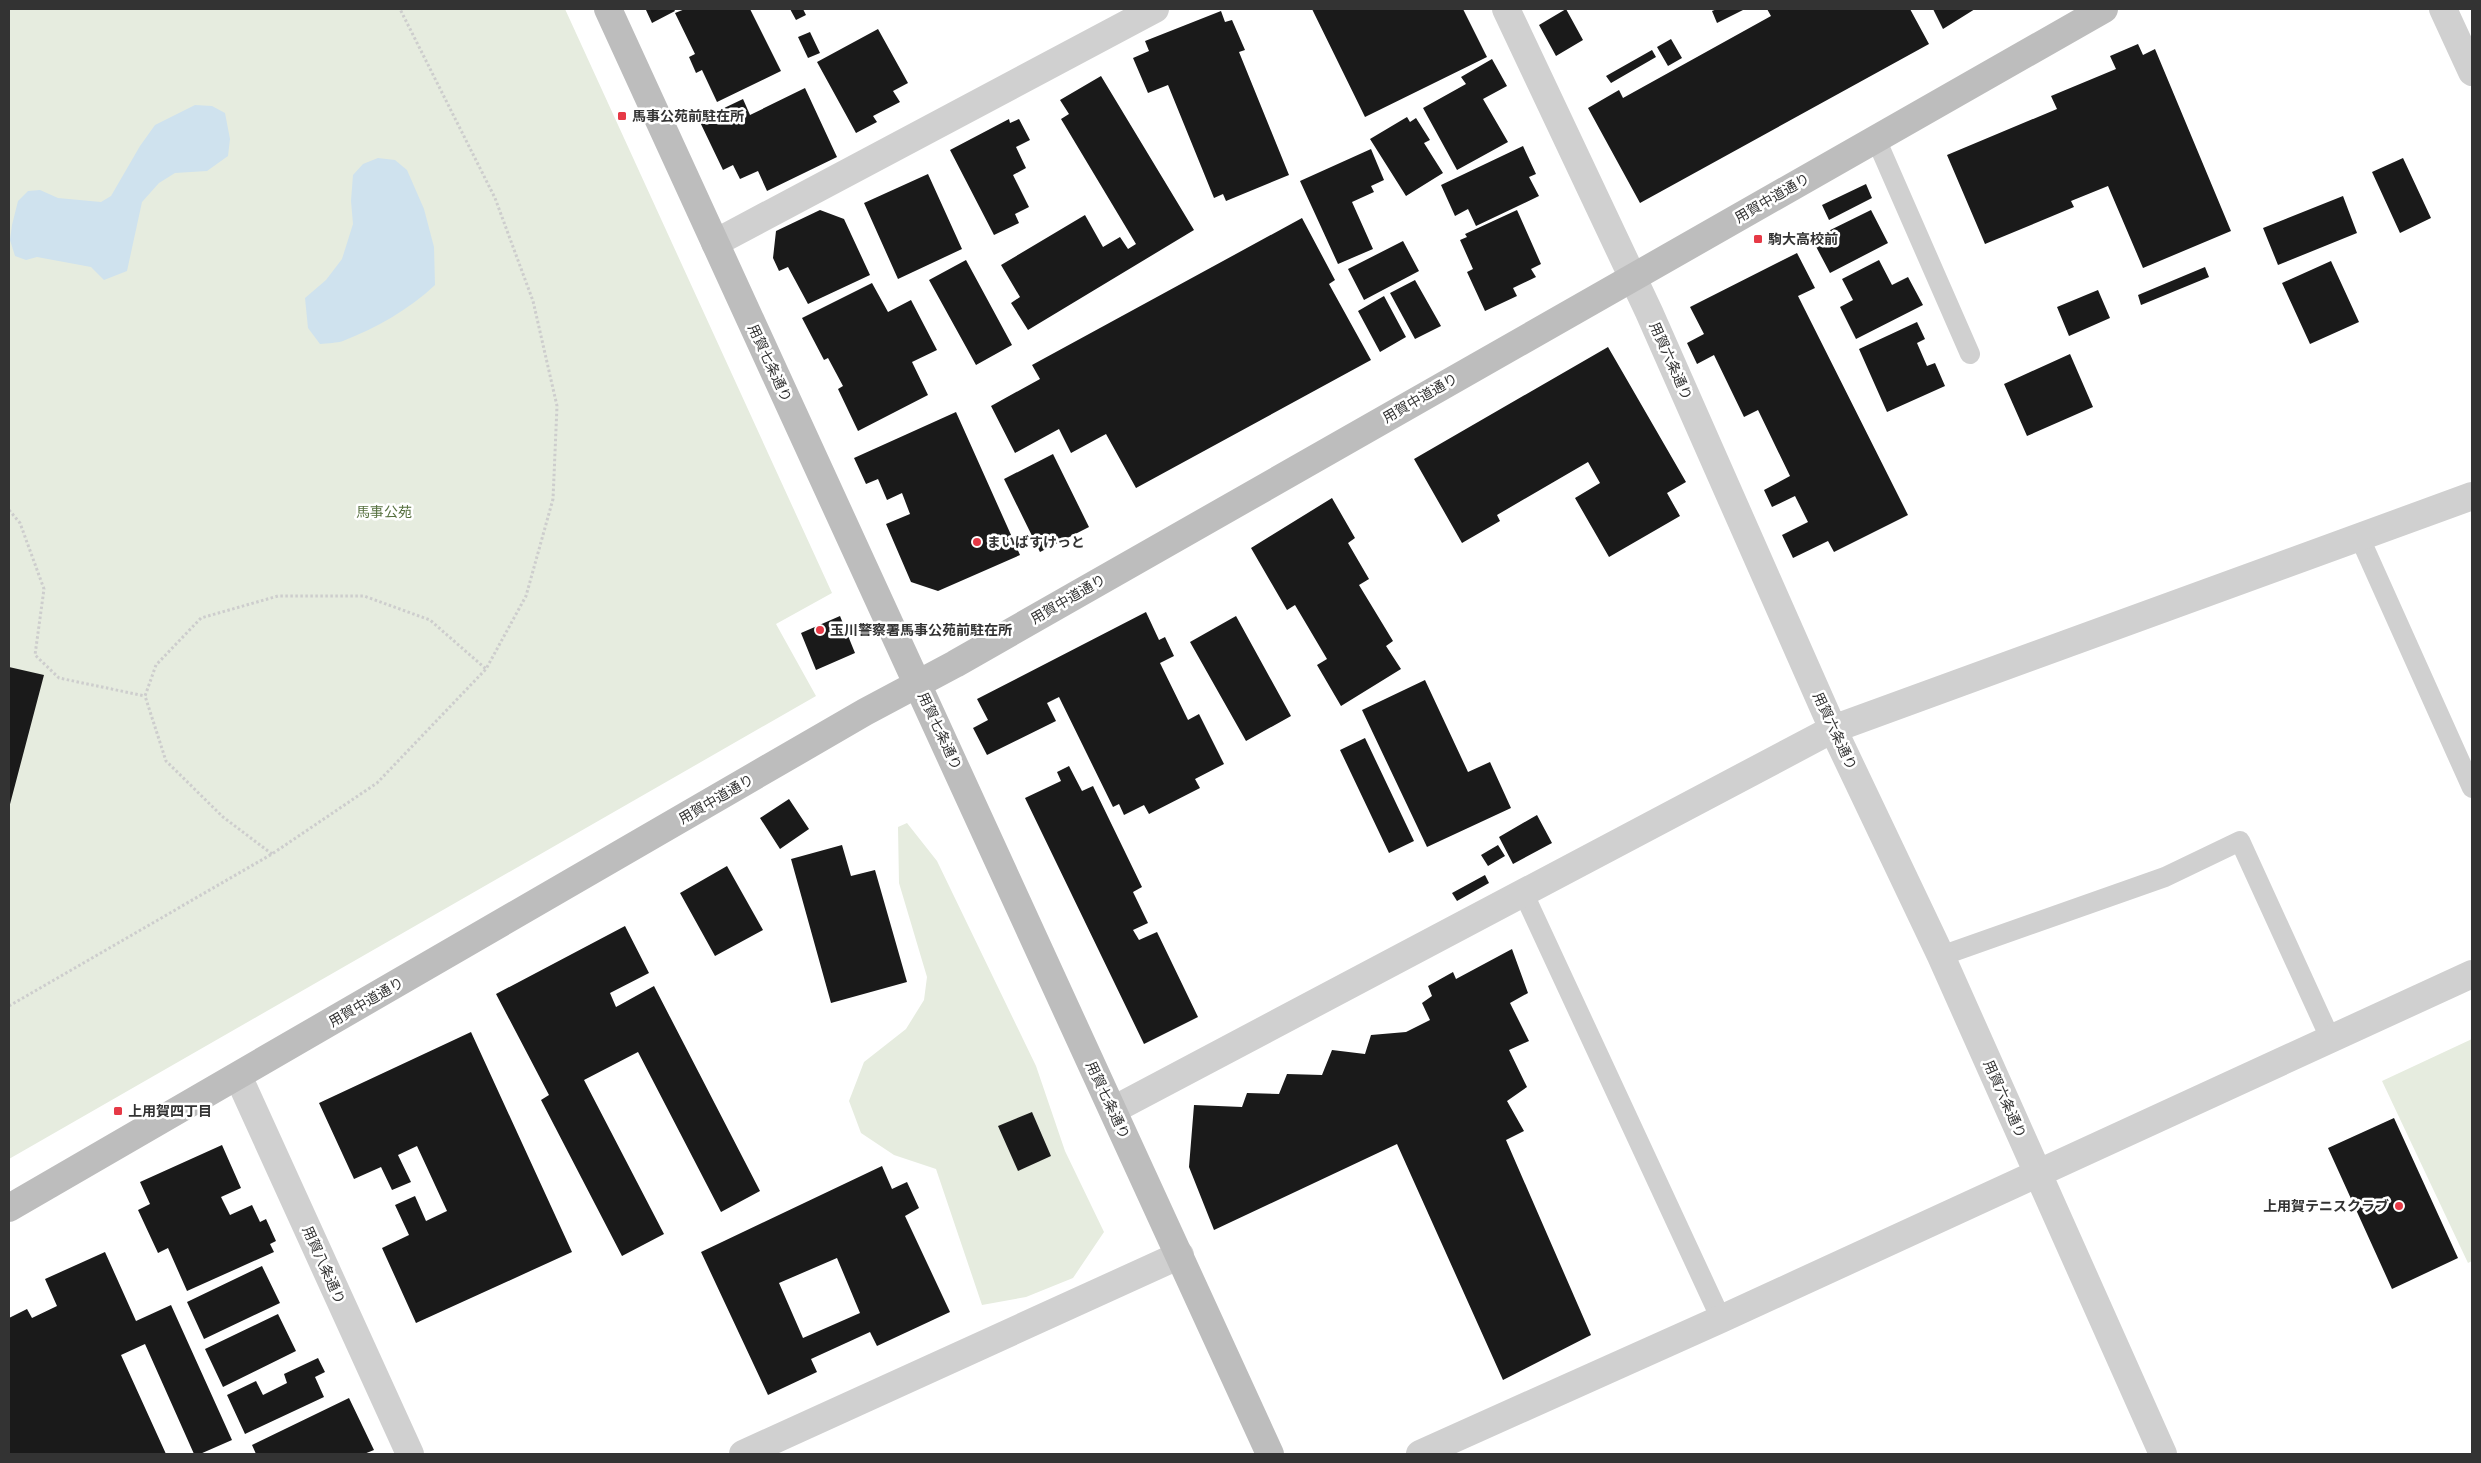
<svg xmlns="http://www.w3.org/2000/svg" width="2481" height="1463" viewBox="0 0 2481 1463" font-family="'Work Sans','Noto Sans JP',sans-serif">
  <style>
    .green { fill: #e6ecdf }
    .water { fill: #cfe2ee }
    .building { fill: #1a1a1a; fill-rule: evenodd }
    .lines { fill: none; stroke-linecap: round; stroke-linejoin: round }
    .path { stroke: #cdcdcd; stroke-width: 3; stroke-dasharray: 2.5 2.5; stroke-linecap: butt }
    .lane { stroke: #d0d0d0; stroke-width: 20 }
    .street { stroke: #d0d0d0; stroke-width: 28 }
    .secondary { stroke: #bdbdbd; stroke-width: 28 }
    .poi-dot { fill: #e63946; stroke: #fff; stroke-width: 2 }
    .labels { text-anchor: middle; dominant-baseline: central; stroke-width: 5; stroke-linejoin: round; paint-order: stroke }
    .poi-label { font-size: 14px; font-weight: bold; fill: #333; stroke: #fff; text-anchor: start }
    .street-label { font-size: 14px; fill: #333; stroke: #fff }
    .park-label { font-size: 14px; fill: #56703f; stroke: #fff }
  </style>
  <rect width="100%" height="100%" fill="#fff"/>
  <path class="green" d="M9,9h556l267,584 -56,31 40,72 -807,463z
    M907,823l30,38 99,205 29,85 39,81 -31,46 -47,19 -44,8 -46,-136 -42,-14 -33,-22 -12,-32 15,-39 42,-33 18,-29 3,-23 -28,-94 -1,-56z
    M2472,1039v222l-4,2 -86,-182z"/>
  <path class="water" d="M195,105l17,1 13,7 5,26 -2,17 -21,15 -32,2 -16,10 -17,19 -15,69 -23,9 -13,-13 -54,-10 -11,3 -11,-4 -5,-16 2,-15 6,-24 10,-10 12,-1 18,8 43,4 10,-6 29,-50 15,-21z
    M378,158l17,2 12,10 17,39 10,38 1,38c-25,24 -59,43 -92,56 -6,2 -15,2 -23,3l-12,-16 -3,-30 21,-18 16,-21 11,-35 -2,-23 2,-26 10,-11z"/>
  <path class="building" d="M649,9h25l1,2 -23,12 -6,-13z
    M685,9h65l31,62 -64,31 -15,-32 -6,3 -7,-16 6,-3 -20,-41z
    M790,9h13l3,6 -10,5z
    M1312,9h151l24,48 -122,60z
    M1566,9l17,31 -27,16 -17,-31z
    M1717,9h28l-28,14 -5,-12z
    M1767,9h143l19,35 -289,159 -52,-95 31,-18 4,8 148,-82z
    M1933,9h42l-32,20z
    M1221,11l4,11 7,-2 13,30 -6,2 50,123 -63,26 -3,-7 -9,4 -46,-113 -20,8 -15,-35 16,-7 -4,-10z
    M878,29l30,54 -15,8 7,11 -27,14 4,6 -21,11 -39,-71z
    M810,32l10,21 -12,5 -10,-21z
    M1671,39l11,19 -14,8 -11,-19z
    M2138,44l5,11 12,-6 76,182 -88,37 -35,-82 -37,15 3,6 -89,37 -38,-89 110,-46 -6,-13 65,-27 -6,-13z
    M1652,50l4,7 -45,26 -5,-7z
    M1492,59l15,27 -24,13 25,43 -51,28 -34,-62 43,-24 -5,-7z
    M1101,76l93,154 -166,100 -17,-27 9,-6 -19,-32 84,-50 18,32 17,-10 8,12 8,-5 -75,-125 8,-5 -9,-14z
    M805,88l32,69 -70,34 -9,-20 -18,8 -7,-14 -10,5 -24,-50 44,-21 7,16z
    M1407,117l3,5 6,-4 14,22 -6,3 19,30 -37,23 -36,-57z
    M1009,119l1,4 9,-4 11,21 -14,7 10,21 -13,7 16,32 -14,7 4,9 -25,12 -44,-85z
    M1523,146l13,28 -7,3 10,19 -63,30 -8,-17 -13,7 -14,-31z
    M1371,149l13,31 -13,6 3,6 -22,10 21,47 -35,15 -38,-83z
    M2403,158l28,60 -31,15 -28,-61z
    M928,174l34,75 -64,30 -34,-76z
    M1866,184l6,14 -43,22 -7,-15z
    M2343,196l14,37 -79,32 -15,-37z
    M820,210l24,9 26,56 -62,29 -20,-37 -9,4 -6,-13 3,-27z
    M1517,210l24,54 -10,5 5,8 -23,11 4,8 -32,15 -18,-39 6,-3 -13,-29 7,-3 -2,-3z
    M1871,210l17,33 -58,30 -18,-34z
    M1302,218l33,62 -6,4 42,76 -235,128 -30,-54 -35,19 -12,-24 -44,24 -24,-47 49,-27 -8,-14z
    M1403,241l16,30 -55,29 -16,-31z
    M1797,253l18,35 -17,8 110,219 -74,37 -6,-11 -35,17 -11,-23 26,-13 -13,-26 -23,11 -8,-17 26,-14 -32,-66 -14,7 -30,-62 -17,9 -10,-21 17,-9 -14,-27z
    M966,260l46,85 -36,20 -47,-85z
    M1879,260l13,25 16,-8 15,28 -67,34 -16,-32 13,-7 -11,-21z
    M2331,261l28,61 -49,22 -28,-61z
    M2205,267l4,10 -68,28 -3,-10z
    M1415,280l26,46 -26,13 -25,-46z
    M872,283l16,29 23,-12 26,50 -25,12 16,33 -70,36 -20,-42 5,-3 -15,-28 -4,2 -22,-42z
    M2098,290l12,28 -41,18 -12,-29z
    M1384,296l22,41 -26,15 -22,-41z
    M1917,322l8,17 -8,4 10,23 8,-3 10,23 -58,26 -28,-63z
    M1608,347l78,135 -19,11 13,23 -71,41 -34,-59 25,-15 -12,-21 -91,53 3,6 -38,22 -48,-84z
    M2070,354l23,53 -66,29 -23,-52z
    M956,412l64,143 -82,36 -27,-9 -25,-58 24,-10 -8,-21 -15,7 -9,-21 -12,5 -12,-26z
    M1053,454l36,73 -49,25 -36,-73z
    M1332,498l23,40 -7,5 21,36 -10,6 34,56 -7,5 15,23 -60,37 -24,-41 10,-6 -32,-54 -8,5 -36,-62z
    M1146,612l13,28 6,-3 9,19 -14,7 28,57 11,-6 25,50 -29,15 5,9 -51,26 -5,-9 -20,10 -5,-11 -6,3 -54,-110 -12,6 9,18 -69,34 -14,-27 15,-8 -11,-21z
    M840,616l15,37 -39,17 -15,-37z
    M1236,616l55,100 -45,25 -56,-99z
    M9,667l35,8 -35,133z
    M1425,680l43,92 22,-10 21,46 -84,39 -65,-137z
    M1365,738l49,103 -25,12 -49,-103z
    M1069,766l13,25 11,-5 49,101 -9,5 15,31 -15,7 6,10 18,-8 41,85 -54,27 -119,-246 36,-17 -4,-9z
    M789,799l20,30 -29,20 -20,-31z
    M1537,815l15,28 -39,21 -14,-27z
    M842,845l9,31 24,-6 32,112 -76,21 -40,-144z
    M1498,845l7,11 -17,10 -7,-11z
    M727,866l36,64 -48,26 -35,-63z
    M1485,875l4,8 -32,18 -5,-8z
    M625,926l24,47 -39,20 6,14 38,-21 106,205 -39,21 -83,-160 -54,28 80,154 -42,22 -81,-156 8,-5 -53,-101z
    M1512,949l16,44 -18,10 19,38 -20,9 18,37 -20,14 17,30 -18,9 85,195 -88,45 -106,-236 -183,86 -25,-63 5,-62 48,2 5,-14 32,1 8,-20 35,1 10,-25 33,4 6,-19 35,-3 24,-12 -8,-17 10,-7 -4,-10 25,-14 3,7z
    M471,1032l101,220 -156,71 -34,-75 27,-13 -14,-30 20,-9 11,25 21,-10 -30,-65 -19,9 13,27 -19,8 -11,-23 -27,12 -35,-76z
    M1032,1112l19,44 -33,15 -20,-45z
    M2394,1118l64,140 -66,31 -64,-141z
    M222,1145l19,43 -20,9 9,18 22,-10 8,17 6,-3 10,22 -6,3 4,8 -87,39 -19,-43 -10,5 -20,-43 12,-6 -10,-22z
    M882,1166l10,23 15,-7 12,26 -14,8 45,96 -73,34 -7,-14 -59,27 6,13 -49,23 -67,-143zM837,1258l23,55 -57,25 -24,-55z
    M105,1252l31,69 35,-16 61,135 -32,14h-6l-49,-110 -24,11 45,99h-157v-136l18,-9 5,9 25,-12 -12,-27z
    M262,1266l18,37 -76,36 -17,-37z
    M278,1314l18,37 -73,36 -18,-38z
    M318,1358l7,14 -10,5 9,20 -79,37 -18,-39 29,-14 7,14 24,-12 -3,-9z
    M349,1398l25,52 -10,4h-108l-4,-9z"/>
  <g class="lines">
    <path class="path" d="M9,510l11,13 24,66 -9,66 24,23 86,18
      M272,854l-49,-37 -57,-56 -21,-65 11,-31 45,-47 77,-22h86l66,24 56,49
      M9,1006l263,-152 105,-71 109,-114 40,-73 27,-97 4,-93 -24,-105 -38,-103 -95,-189"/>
    <path class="lane" d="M1876,139l94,215
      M2359,536l113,252
      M1523,892l198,427
      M1941,956l224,-79 75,-36 90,197"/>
    <path class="street" d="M1506,9l143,303 184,417 108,227 222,498
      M2443,9l29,63
      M715,243l440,-234
      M238,1076l172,378
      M1113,1110l720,-381 639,-233
      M743,1454l437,-199
      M1420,1454l301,-135 751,-345"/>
    <path class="secondary" d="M608,9l662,1445
      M9,1208l856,-496 90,-48 1149,-655"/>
  </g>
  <g class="poi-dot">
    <rect x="617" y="111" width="10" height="10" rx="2.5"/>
    <rect x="1753" y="234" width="10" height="10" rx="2.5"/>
    <circle cx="977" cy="542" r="5"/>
    <circle cx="820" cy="630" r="5"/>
    <rect x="113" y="1106" width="10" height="10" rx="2.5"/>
    <circle cx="2399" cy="1206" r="5"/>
  </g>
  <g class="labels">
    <g class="poi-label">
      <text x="632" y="116">馬事公苑前駐在所</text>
      <text x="1768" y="239">駒大高校前</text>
      <text x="987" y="542">まいばすけっと</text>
      <text x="830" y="630">玉川警察署馬事公苑前駐在所</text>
      <text x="128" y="1111">上用賀四丁目</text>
      <text x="2389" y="1206" text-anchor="end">上用賀テニスクラブ</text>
    </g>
    <g class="street-label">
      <text transform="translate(1772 198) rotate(-30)">用賀中道通り</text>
      <text transform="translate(1671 361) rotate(66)">用賀六条通り</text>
      <text transform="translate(770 363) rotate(65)">用賀七条通り</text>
      <text transform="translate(1420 398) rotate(-30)">用賀中道通り</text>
      <text transform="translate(1068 599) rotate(-30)">用賀中道通り</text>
      <text transform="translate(940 731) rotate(65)">用賀七条通り</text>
      <text transform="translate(1835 731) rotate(65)">用賀六条通り</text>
      <text transform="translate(716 799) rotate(-30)">用賀中道通り</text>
      <text transform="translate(366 1002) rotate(-30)">用賀中道通り</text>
      <text transform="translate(2005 1099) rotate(66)">用賀六条通り</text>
      <text transform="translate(1108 1100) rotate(65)">用賀七条通り</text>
      <text transform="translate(324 1265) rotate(66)">用賀八条通り</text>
    </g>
    <g class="park-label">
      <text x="384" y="512">馬事公苑</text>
    </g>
  </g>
  <rect width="2481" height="1463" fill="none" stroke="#333333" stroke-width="20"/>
</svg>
